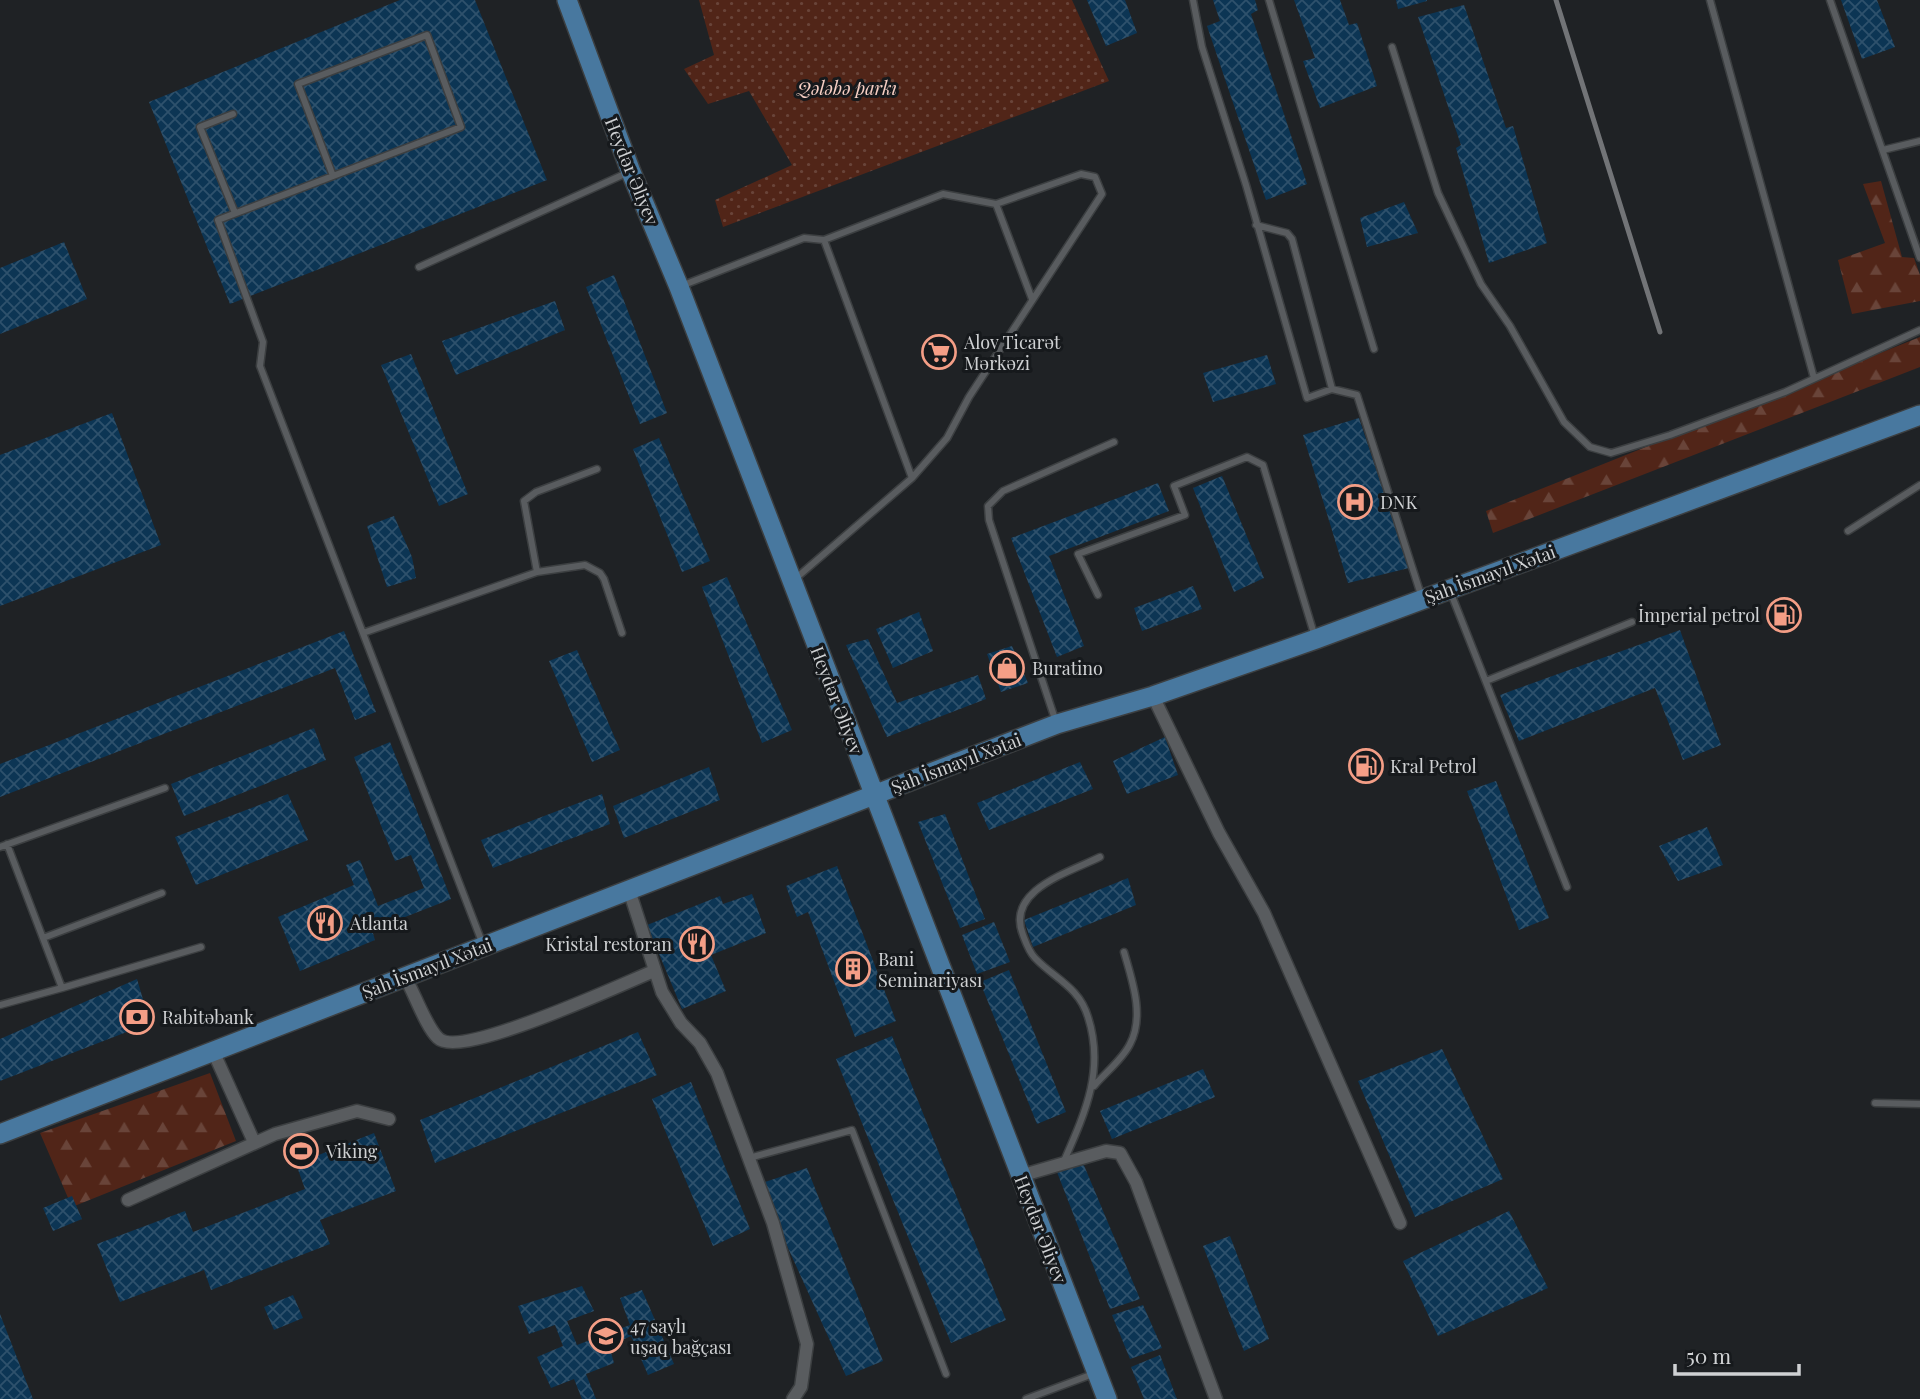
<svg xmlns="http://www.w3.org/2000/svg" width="1920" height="1399" viewBox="0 0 1920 1399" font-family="'Playfair Display',serif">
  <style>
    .green { fill: url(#green-dots) }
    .forest { fill: url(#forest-firs) }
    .building { fill: url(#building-cross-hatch) }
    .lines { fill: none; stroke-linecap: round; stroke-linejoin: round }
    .lane-casing { stroke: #3c3f41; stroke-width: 9 }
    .street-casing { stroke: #3c3f41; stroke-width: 15 }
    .primary-casing { stroke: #3c3f41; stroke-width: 22 }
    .lane { stroke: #595c5f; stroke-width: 6 }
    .street { stroke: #595c5f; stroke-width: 12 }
    .primary { stroke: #48789f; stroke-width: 19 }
    .rail { stroke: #727477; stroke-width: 5 }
    .labels { text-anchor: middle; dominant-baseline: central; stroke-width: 6; stroke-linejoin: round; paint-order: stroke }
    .park-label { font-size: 18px; font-style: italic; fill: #f7cfc4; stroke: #16191c }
    .street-label { font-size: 18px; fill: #cfd1d3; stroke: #16191c }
    .poi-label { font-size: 18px; fill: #cfd1d3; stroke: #16191c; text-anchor: start }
  </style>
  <defs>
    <pattern id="green-dots" width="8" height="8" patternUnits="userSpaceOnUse" patternTransform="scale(1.75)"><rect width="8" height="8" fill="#512518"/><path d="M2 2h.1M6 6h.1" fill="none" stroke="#694439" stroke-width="1.8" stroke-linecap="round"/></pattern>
    <pattern id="forest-firs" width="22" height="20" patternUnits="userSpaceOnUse" patternTransform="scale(1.75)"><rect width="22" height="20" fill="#512518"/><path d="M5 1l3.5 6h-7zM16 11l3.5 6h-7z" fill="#694439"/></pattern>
    <pattern id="building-cross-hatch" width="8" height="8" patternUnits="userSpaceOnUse" patternTransform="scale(1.75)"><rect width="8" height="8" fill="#0c3554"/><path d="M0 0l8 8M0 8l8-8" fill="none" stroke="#2e516c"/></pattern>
  </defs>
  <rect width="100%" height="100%" fill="#1f2225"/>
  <path class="green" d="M699,0h373l37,81 -386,146 -8,-27 77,-35 -43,-74 -41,13 -24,-35 30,-14z"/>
  <path class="forest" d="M1881,181l21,76 12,1 6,17v26l-68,13 -14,-54 47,-17 -22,-59z
    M1920,337v30l-427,166 -7,-22z
    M210,1073l26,68 -164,66 -32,-74z"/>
  <path class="building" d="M400,0h75l72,180 -317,124 -81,-202z
    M1087,0h38l12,33 -31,13z
    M1213,0h42l3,10 -7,4 56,170 -41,16 -59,-174 13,-5z
    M1294,0h46l9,25 8,-2 20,63 -57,22 -17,-47 12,-3z
    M1396,0h31v1l-29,8z
    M1841,0h36l18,47 -33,12z
    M1464,5l42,123 7,-2 34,117 -58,20 -33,-115 5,-3 -43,-128z
    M1404,202l14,31 -51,14 -7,-29z
    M64,242l23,57 -87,35v-66z
    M614,275l53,138 -27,11 -54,-137z
    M555,301l10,29 -109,45 -14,-34z
    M411,354l57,140 -29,12 -58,-141z
    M1267,355l9,29 -63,18 -10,-29z
    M112,413l49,132 -161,61v-151z
    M1359,418l50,150 -61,15 -45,-148z
    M659,438l51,123 -28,11 -49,-123z
    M1222,476l42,102 -30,14 -41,-104z
    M1158,483l11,28 -120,45 35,90 -27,11 -46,-119z
    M394,516l18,41 4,21 -29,9 -20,-61z
    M727,577l65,153 -30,13 -60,-156z
    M1193,586l9,23 -60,22 -8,-23z
    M919,612l14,39 -40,17 -17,-39z
    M1680,630l41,115 -38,15 -28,-72 -136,53 -19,-46z
    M344,631l32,81 -21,8 -20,-52 -335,129v-33z
    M868,639l29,64 81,-28 8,24 -99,38 -41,-92z
    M1012,646l16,37 -27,9 -14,-38z
    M577,650l43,100 -28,12 -43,-101z
    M314,728l12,32 -142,56 -13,-32z
    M1165,737l13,38 -51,19 -14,-33z
    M390,742l61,157 -79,31 3,10 -75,31 -22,-54 76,-32 -8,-20 14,-5 18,46 46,-18 -13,-33 -16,6 -41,-104z
    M1080,762l13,27 -104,41 -12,-27z
    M709,767l11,33 -96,38 -11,-32z
    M1496,781l53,137 -30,12 -52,-139z
    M288,794l20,46 -112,45 -21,-48z
    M602,794l8,30 -117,44 -12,-28z
    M945,814l40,105 -25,9 -42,-106z
    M1707,827l16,38 -45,16 -19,-35z
    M837,866l59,155 -41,16 -47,-125 -11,5 -11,-31z
    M1128,878l8,27 -103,42 -9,-27z
    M752,894l14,39 -55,22 15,36 -44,18 -35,-84 73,-29 3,8z
    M994,922l16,40 -33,12 -15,-39z
    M1009,970l57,142 -29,12 -57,-142z
    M137,979l13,44 -150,58v-42z
    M638,1032l19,43 -222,88 -15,-43z
    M892,1036l114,284 -55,23 -115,-284z
    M1442,1049l61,130 -88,38 -57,-136z
    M1203,1069l12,28 -103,42 -12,-28z
    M691,1082l59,147 -37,17 -61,-147z
    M374,1133l22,58 -76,29 10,24 -119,46 -7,-20 -84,32 -23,-58 88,-33 8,21 112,-43 -9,-25z
    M1083,1163l57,136 -30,10 -53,-137z
    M807,1168l76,193 -37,15 -87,-192z
    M72,1196l10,23 -29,12 -10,-23z
    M1509,1211l39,77 -110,48 -35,-75z
    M1230,1236l39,103 -25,12 -41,-105z
    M582,1286l12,25 -27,10 10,24 53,-20 -10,-27 22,-8 32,74 -26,11 -17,-39 -22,10 5,17 -28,11 10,25h-14l-8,-20 -23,9 -14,-31 26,-11 -8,-21 -26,9 -11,-28z
    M293,1295l10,23 -29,12 -10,-23z
    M1143,1305l19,43 -32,11 -18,-44z
    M0,1314l33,85h-33z
    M1160,1355l17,44h-33l-13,-32z"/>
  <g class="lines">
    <g class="lane-casing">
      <path id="lane" d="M1193,0l9,47 44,138 61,213 25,-9 25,6 65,203
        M1269,0l105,349
        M1710,0l104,378
        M1830,0l90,258
        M1392,47l46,146 43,91 29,42 54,96 26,25 21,6 59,-18 115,-43 135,-62
        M233,114l-33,13 35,86
        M1883,150l37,-9
        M333,176l-35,-92 129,-49 34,92 -243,93 45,122 -3,24 222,576
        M996,204l36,95
        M1256,225l31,8 5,6 40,150
        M824,240l88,238
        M419,267l210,-95
        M681,286l123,-48 20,2 119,-46 53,10 85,-30 14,3 7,17 -133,203 -22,41 -35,40 -117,101
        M1848,531l72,-46
        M537,572l-13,-71 12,-9 61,-23
        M1450,591l117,296
        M1098,595l-20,-41 107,-39 -11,-29 73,-29 16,8 52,172
        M363,633l174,-61 48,-7 15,8 4,6 18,54
        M1486,681l146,-59
        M1056,722l-67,-202 -1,-14 15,-15 111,-49
        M7,844l55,144 139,-41
        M0,847l165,-59
        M43,938l119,-45
        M0,1005l62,-17
        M1094,1086c11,-13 29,-27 36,-42 15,-28 2,-64 -6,-92
        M1875,1103l45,1
        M749,1158l103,-28 94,244
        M1064,1161c21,-48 41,-91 24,-144 -9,-30 -33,-38 -53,-59 -6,-6 -9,-15 -12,-23 -18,-45 47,-63 77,-78
        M1026,1399l67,-25"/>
    </g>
    <g class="street-casing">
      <path id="street" d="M1153,696l66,137 45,80 136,310
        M629,890l33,102 19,31 19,20 17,30 56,150 34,121 -6,43 -8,12
        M405,977c9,15 21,50 33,61 22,22 184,-54 216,-67
        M213,1051l41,91
        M1020,1176l86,-25 14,2 16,29 80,217
        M128,1200l147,-66 82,-23 32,8"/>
    </g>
    <g class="primary-casing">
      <path id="primary" d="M567,0l64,172 48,115 428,1112
        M0,1134l1057,-410 96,-28 163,-57 604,-224"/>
    </g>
    <use href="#lane" class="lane"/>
    <use href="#street" class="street"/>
    <use href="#primary" class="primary"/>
    <path class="rail" d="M1556,0l104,332"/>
  </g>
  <defs>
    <g id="supermarket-ring" transform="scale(1.75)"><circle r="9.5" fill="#16191c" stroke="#f49e86" stroke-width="1.5"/><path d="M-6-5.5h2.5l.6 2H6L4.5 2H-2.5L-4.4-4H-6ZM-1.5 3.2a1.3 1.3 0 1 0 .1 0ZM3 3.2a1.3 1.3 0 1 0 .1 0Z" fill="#f49e86"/></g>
    <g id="hospital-ring" transform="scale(1.75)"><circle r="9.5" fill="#16191c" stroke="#f49e86" stroke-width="1.5"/><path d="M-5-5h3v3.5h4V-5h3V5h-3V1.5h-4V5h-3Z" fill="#f49e86"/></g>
    <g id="fuel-ring" transform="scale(1.75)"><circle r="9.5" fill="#16191c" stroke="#f49e86" stroke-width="1.5"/><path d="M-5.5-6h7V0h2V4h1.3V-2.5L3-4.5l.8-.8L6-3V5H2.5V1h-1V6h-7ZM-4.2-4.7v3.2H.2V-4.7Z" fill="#f49e86"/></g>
    <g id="shop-ring" transform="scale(1.75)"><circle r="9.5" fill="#16191c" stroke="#f49e86" stroke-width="1.5"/><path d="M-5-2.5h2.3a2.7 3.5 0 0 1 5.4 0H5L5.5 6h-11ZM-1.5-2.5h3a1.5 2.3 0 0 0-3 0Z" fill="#f49e86"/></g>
    <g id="restaurant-ring" transform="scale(1.75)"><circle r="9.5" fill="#16191c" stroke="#f49e86" stroke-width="1.5"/><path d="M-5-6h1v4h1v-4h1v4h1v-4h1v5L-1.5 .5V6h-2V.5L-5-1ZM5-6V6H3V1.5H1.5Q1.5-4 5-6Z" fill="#f49e86"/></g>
    <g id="building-ring" transform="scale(1.75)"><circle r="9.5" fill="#16191c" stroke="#f49e86" stroke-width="1.5"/><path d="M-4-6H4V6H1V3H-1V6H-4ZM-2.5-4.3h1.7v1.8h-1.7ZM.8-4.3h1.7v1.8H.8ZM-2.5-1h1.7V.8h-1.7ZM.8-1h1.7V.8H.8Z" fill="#f49e86"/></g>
    <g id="bank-ring" transform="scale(1.75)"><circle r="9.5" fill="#16191c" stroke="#f49e86" stroke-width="1.5"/><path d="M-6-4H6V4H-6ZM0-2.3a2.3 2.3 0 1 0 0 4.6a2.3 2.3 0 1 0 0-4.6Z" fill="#f49e86"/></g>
    <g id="stadium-ring" transform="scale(1.75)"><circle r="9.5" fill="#16191c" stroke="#f49e86" stroke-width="1.5"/><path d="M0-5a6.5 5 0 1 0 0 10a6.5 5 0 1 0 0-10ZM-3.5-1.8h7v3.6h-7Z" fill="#f49e86"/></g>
    <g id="school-ring" transform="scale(1.75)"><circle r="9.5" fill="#16191c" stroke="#f49e86" stroke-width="1.5"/><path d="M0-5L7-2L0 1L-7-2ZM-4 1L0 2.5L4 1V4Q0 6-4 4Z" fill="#f49e86"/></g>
  </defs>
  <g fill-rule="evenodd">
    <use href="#supermarket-ring" x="939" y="352"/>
    <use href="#hospital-ring" x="1355" y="502"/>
    <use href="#fuel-ring" x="1784" y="615"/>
    <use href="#shop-ring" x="1007" y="668"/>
    <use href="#fuel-ring" x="1366" y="766"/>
    <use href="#restaurant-ring" x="325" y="923"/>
    <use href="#restaurant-ring" x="697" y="944"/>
    <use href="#building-ring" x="853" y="969"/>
    <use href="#bank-ring" x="137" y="1017"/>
    <use href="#stadium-ring" x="301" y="1151"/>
    <use href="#school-ring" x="606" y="1336"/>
  </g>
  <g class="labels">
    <g class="park-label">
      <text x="847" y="88">Qələbə parkı</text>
    </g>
    <g class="street-label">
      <text transform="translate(632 171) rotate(68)">Heydər Əliyev</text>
      <text transform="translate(1490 574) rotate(-20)">Şah İsmayıl Xətai</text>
      <text transform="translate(837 700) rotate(69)">Heydər Əliyev</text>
      <text transform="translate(956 763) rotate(-21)">Şah İsmayıl Xətai</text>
      <text transform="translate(427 968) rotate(-21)">Şah İsmayıl Xətai</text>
      <text transform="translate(1041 1229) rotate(69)">Heydər Əliyev</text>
    </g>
    <g class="poi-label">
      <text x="964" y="342">Alov Ticarət<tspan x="964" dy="21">Mərkəzi</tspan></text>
      <text x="1380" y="502">DNK</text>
      <text x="1760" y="615" text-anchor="end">İmperial petrol</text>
      <text x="1032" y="668">Buratino</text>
      <text x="1390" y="766">Kral Petrol</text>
      <text x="350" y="923">Atlanta</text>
      <text x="672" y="944" text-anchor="end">Kristal restoran</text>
      <text x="878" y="959">Bani<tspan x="878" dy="21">Seminariyası</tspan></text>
      <text x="162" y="1017">Rabitəbank</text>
      <text x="326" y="1151">Viking</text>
      <text x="630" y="1326">47 saylı<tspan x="630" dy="21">uşaq bağçası</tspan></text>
    </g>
  </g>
  <path d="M1675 1364v10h124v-10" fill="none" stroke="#cfd1d3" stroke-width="3.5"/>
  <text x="1686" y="1364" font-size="21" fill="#cfd1d3" stroke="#16191c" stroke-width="5" paint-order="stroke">50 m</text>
</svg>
